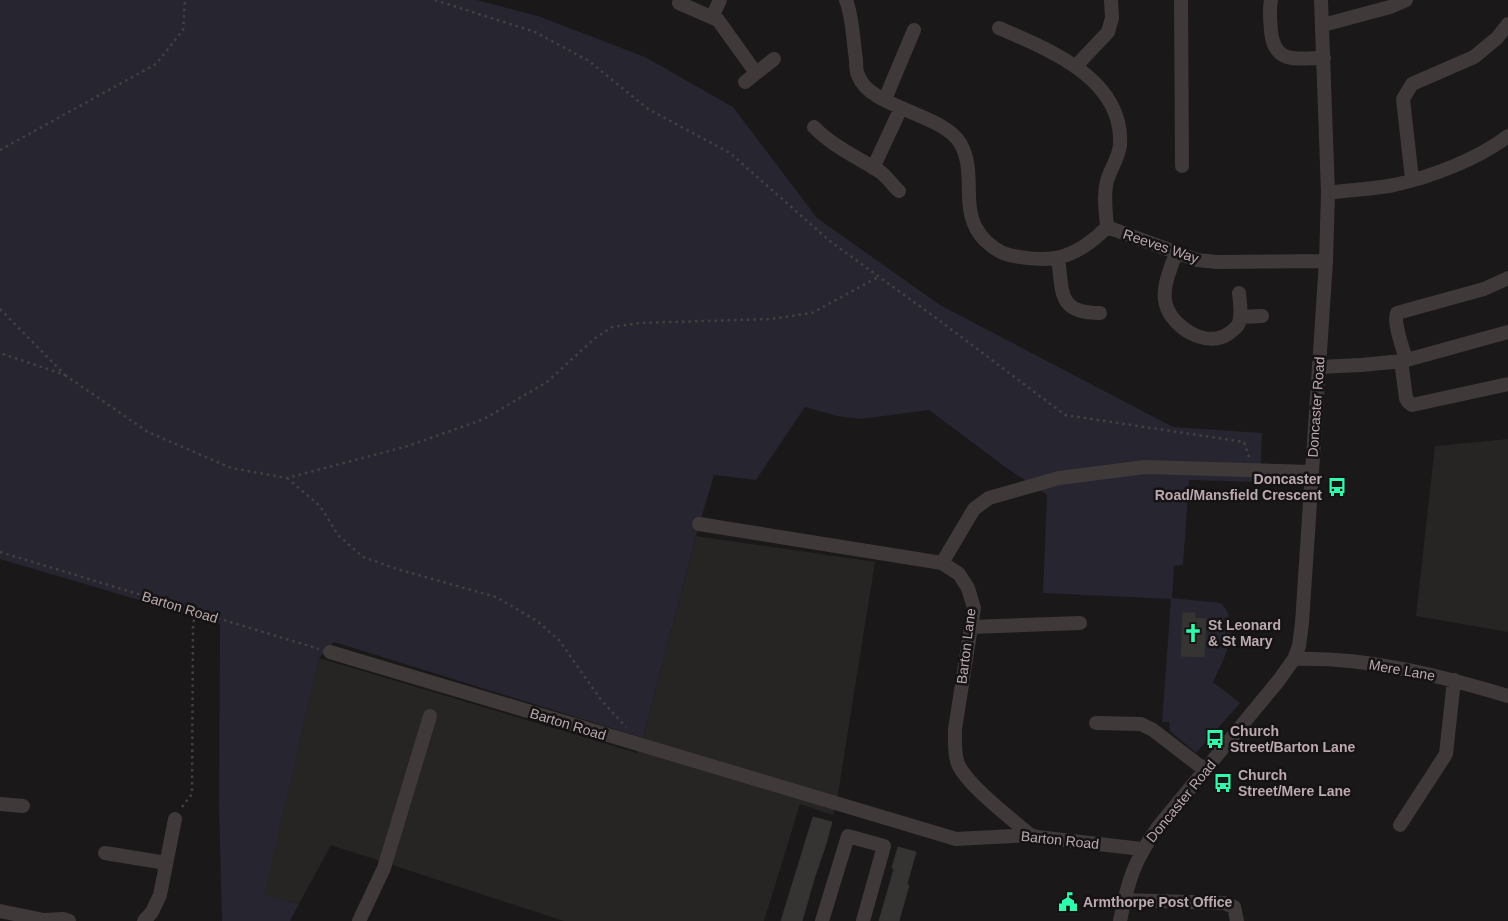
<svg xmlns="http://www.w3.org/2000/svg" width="1508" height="921" viewBox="0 0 1508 921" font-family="Helvetica,sans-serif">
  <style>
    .built { fill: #272424 }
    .green { fill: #262530 }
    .building { fill: #363333; stroke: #363232 }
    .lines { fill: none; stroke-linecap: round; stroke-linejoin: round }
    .path { stroke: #463f41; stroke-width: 2.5; stroke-dasharray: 2.5 4; stroke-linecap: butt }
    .minor { stroke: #3f393a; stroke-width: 14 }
    .labels { text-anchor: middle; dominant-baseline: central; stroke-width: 5; stroke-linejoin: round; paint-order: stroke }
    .street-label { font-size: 14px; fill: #bba9af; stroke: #151313 }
    .poi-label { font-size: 14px; font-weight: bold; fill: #bba9af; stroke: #151313; text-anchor: start }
  </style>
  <rect width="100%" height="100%" fill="#1a1818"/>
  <path class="built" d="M1508,439v193l-92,-16 19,-170z
    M696,536l179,26 -38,238 -4,15 -33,-11 -36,117h-200l-233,-76 -32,59 -36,-9 56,-237 318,95 6,-15z"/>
  <path class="green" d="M0,0h477l61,16 107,41 88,50 84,111 123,87 233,122 89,6 -2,49 -71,-2 -6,85 -9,1 -2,32 49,5c22,23 3,56 -8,79l27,21 -44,50 -26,-22 -1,-9h-7l9,-123 -128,-6 4,-98 -39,-26 -79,-59 -68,9 -24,-3 -32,-9 -49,73 -42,-5 -18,61 -53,202 -309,-96 -15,16 -55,237 35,9 -9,17h-68l-3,-114 1,-183 -220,-65z"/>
  <path class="building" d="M1183,613h12v5l11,1 -2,38 -23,-1z
    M813,817l19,5 -7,25 -10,29 -13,45h-21z
    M898,847l18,5 -9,32 2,1 -10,36h-20l15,-52 -2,-1z"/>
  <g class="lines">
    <path class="path" d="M435,0l100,32 54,29 59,48 82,44 101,89 105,76 129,97 179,27 5,15
      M0,150l156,-86 27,-34 2,-30
      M0,309l65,66 -65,-22
      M65,375l83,57 83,36 56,10 121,-32 76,-27 63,-37 47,-43 18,-12 27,-4 132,-4 41,-6 68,-37
      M287,478l33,28 18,29 25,22 34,12 99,28 41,24 22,19 42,60 25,27
      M0,552l319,97
      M182,807l10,-13 1,-171 4,-11"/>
    <path class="minor" d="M846,0c7,18 7,41 10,60 0,5 0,11 2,15 11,33 84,38 102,68 16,26 2,59 16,85 5,10 16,20 27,25 13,5 43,8 57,4 17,-4 35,-17 47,-30l90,33 20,2 109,-1
      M1181,0l1,166
      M1271,0c-2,10 -1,21 0,31 3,34 26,27 53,27
      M679,3l39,17 38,53
      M712,17l8,-17
      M1323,25l67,-18 16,-7
      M999,28c51,22 125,51 121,117 -1,12 -10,25 -13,36 -4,15 -1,31 0,46
      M1076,66l32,-34 4,-14 -1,-18
      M745,82l29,-23
      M885,99l29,-69
      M814,127c18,19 43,30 65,44 8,5 13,14 20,20
      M873,168l28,-60
      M1412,179l-9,-80 9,-15 62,-27 23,-19 11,-14
      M1328,193c22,-3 45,-4 66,-8 37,-8 84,-26 114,-49
      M1176,253c-5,15 -15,35 -10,52 7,23 40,43 62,29 4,-3 9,-6 11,-11 3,-9 1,-21 0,-30
      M1058,258c5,34 -1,55 42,55
      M1240,317l22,-1
      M1406,360c-3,-12 -13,-37 -9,-47l87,-24 24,-11
      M1401,361l5,37 2,4 4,3 96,-21
      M1319,367l42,-2 42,-4 105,-29
      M699,524l243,39 17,11 9,14 6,20 -19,121c0,11 -1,25 3,35 10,22 53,54 72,71
      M942,563l32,-54 15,-11 70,-20 86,-11 167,5
      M971,627l109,-4
      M330,652l626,187 74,-4 7,2 105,12
      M1294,659c74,-2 144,16 214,37
      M1096,723l45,1 12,6 52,40
      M0,804l23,2
      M1400,825l46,-71 8,-74
      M105,853l61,10
      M1124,900l100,3 10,4 3,14
      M0,911l44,9 19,-1 6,2
      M144,921l8,-9 8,-17 15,-76
      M359,921l25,-53 46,-152
      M822,921l26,-85 36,10 -21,75
      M1120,921c8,-41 14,-60 38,-94l121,-147 15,-21 5,-13 3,-23 24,-362 2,-68 -7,-193"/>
  </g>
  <defs>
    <g id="bus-bare" transform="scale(1.5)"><path d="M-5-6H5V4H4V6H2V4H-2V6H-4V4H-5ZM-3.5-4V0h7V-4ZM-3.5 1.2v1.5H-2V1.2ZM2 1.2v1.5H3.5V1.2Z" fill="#2ffbad" stroke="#151313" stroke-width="2.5" paint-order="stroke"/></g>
    <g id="church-bare" transform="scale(1.5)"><path d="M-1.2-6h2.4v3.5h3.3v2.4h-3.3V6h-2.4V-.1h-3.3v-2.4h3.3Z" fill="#2ffbad" stroke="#151313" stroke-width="2.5" paint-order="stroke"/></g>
    <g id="civic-bare" transform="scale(1.5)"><path d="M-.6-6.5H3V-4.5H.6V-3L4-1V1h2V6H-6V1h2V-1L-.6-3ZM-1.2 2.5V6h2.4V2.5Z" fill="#2ffbad" stroke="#151313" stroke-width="2.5" paint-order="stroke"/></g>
  </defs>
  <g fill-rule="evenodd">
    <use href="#bus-bare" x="1337" y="487"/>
    <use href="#church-bare" x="1193" y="633"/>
    <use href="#bus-bare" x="1215" y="739"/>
    <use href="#bus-bare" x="1223" y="783"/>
    <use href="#civic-bare" x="1068" y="902"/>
  </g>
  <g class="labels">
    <g class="street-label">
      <text transform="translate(1161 246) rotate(19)">Reeves Way</text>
      <text transform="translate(1316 407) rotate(-86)">Doncaster Road</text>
      <text transform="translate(180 607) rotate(17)">Barton Road</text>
      <text transform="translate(966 646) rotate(-83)">Barton Lane</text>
      <text transform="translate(1402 670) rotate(10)">Mere Lane</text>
      <text transform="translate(568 724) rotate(17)">Barton Road</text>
      <text transform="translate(1181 801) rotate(-51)">Doncaster Road</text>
      <text transform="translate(1060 840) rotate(6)">Barton Road</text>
    </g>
    <g class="poi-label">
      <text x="1322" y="479" text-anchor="end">Doncaster<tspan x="1322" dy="16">Road/Mansfield Crescent</tspan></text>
      <text x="1208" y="625">St Leonard<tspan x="1208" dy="16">&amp; St Mary</tspan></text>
      <text x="1230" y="731">Church<tspan x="1230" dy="16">Street/Barton Lane</tspan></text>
      <text x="1238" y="775">Church<tspan x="1238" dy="16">Street/Mere Lane</tspan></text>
      <text x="1083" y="902">Armthorpe Post Office</text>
    </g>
  </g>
</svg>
